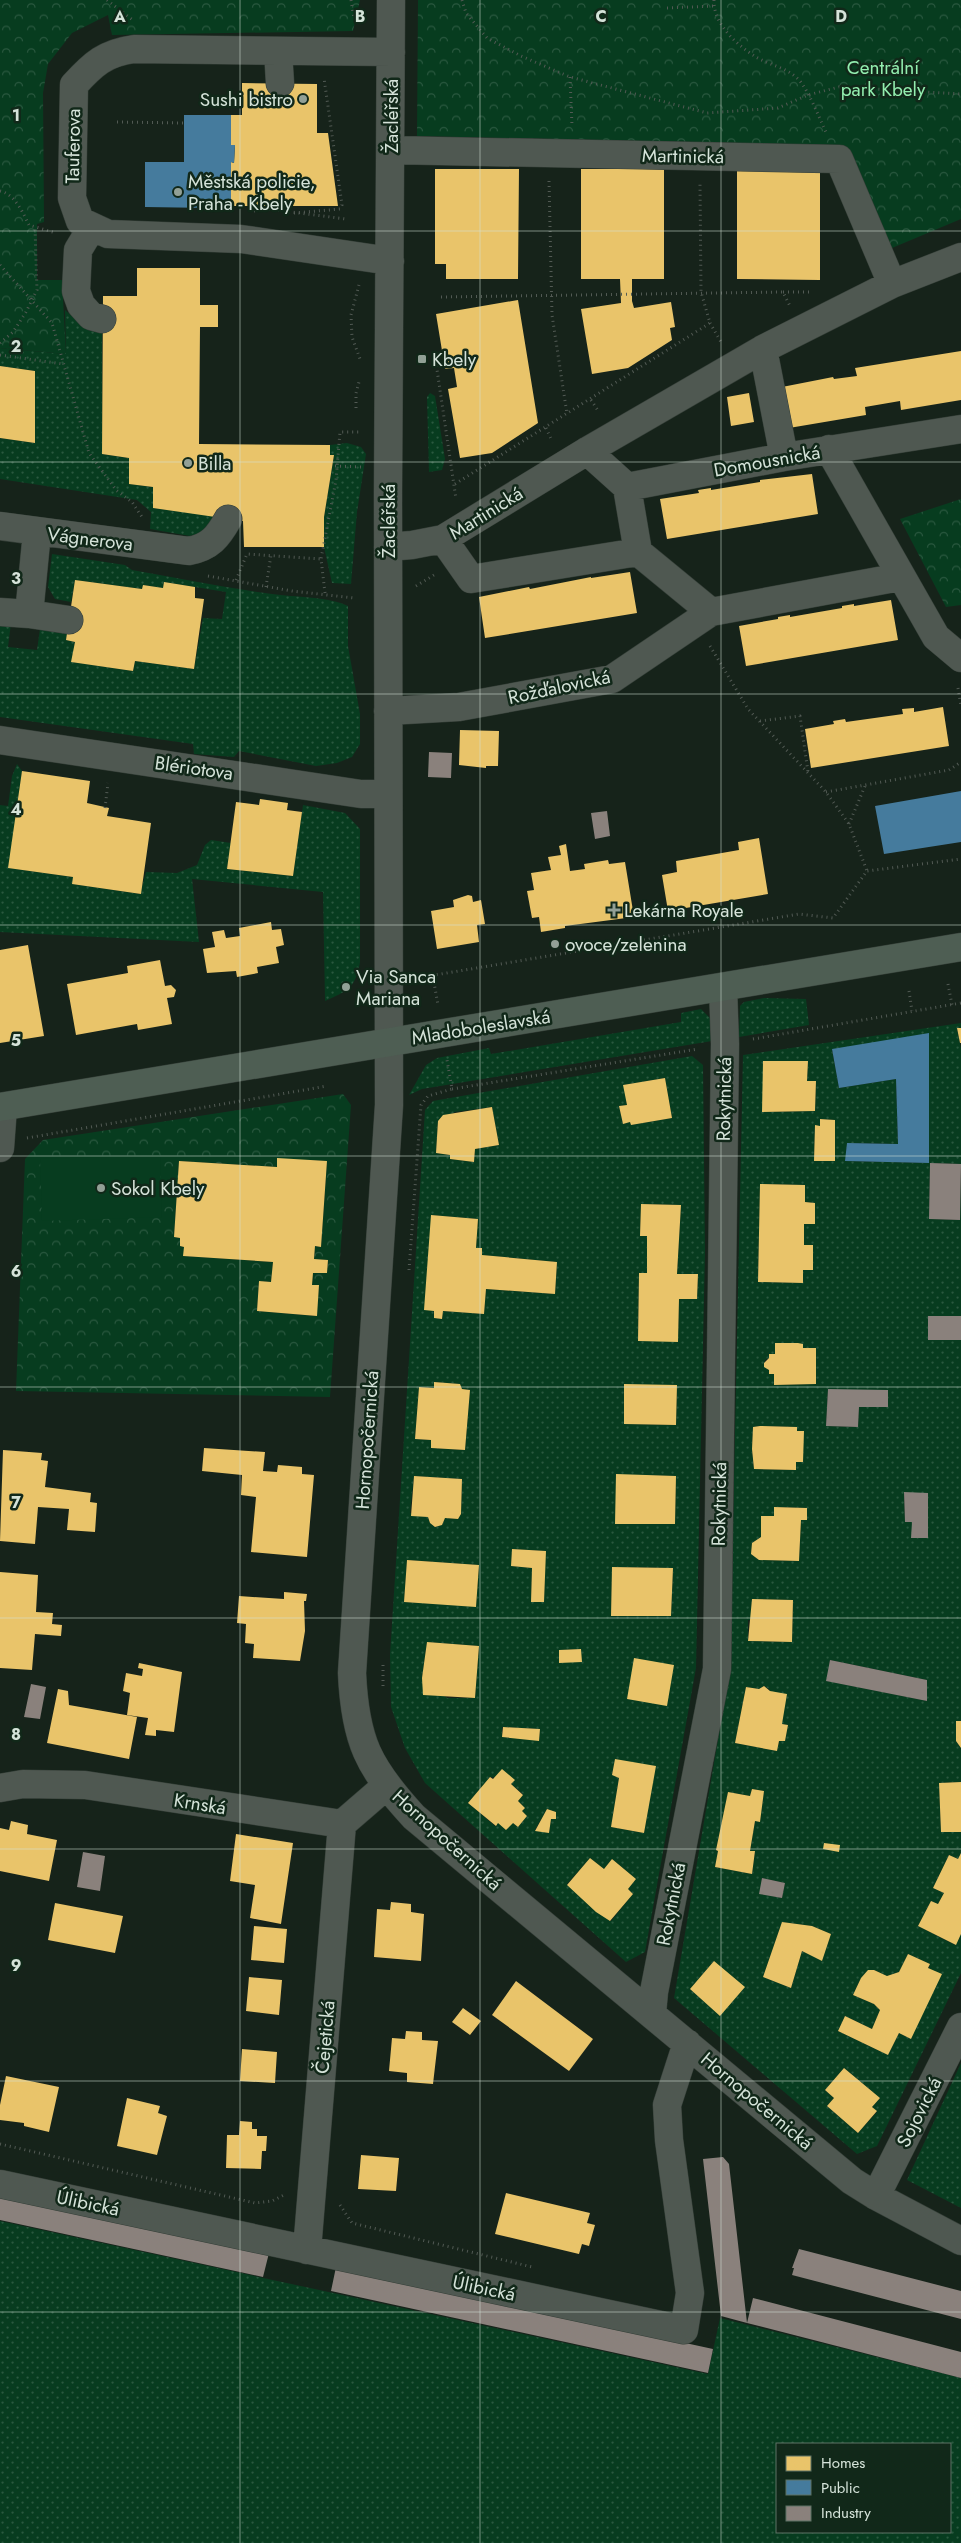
<svg xmlns="http://www.w3.org/2000/svg" width="961" height="2543" viewBox="0 0 961 2543" font-family="Jost,sans-serif">
  <style>
    .grass { fill: url(#grass-dots); fill-rule: evenodd }
    .park { fill: url(#park-crowns); fill-rule: evenodd }
    .pitch { fill: #073c1f }
    .homes { fill: #e9c46a }
    .public { fill: #457b9d }
    .industry { fill: #8a817c }
    .lines { fill: none; stroke-linecap: round; stroke-linejoin: round }
    .minor-casing { stroke: #353f38; stroke-width: 29 }
    .major-casing { stroke: #353f38; stroke-width: 29 }
    .path { stroke: #525a54; stroke-width: 3; stroke-dasharray: 1 4; stroke-linecap: butt }
    .minor { stroke: #4f5851; stroke-width: 28 }
    .major { stroke: #4e5e53; stroke-width: 28 }
    .grid { fill: none; stroke: #d5e3d9; stroke-width: 1; stroke-opacity: 0.55 }
    .poi-dot { fill: #92a096; stroke: #112819; stroke-width: 2 }
    .labels { text-anchor: middle; dominant-baseline: central; stroke-width: 5; stroke-linejoin: round; paint-order: stroke }
    .park-label { font-size: 19px; fill: #93eeaf; stroke: #112819 }
    .poi-label { font-size: 19px; fill: #d5e3d9; stroke: #112819; text-anchor: start }
    .street-label { font-size: 19px; fill: #d5e3d9; stroke: #112819 }
    .grid-label { font-size: 16px; text-anchor: middle; font-weight: bold; fill: #d5e3d9; stroke: #112819; stroke-width: 5; stroke-linejoin: round; paint-order: stroke }
  </style>
  <defs>
    <pattern id="grass-dots" width="8" height="8" patternUnits="userSpaceOnUse" patternTransform="scale(1.25)"><rect width="8" height="8" fill="#073c1f"/><path d="M2 2h.1M6 6h.1" fill="none" stroke="#2a583f" stroke-width="1.8" stroke-linecap="round"/></pattern>
    <pattern id="park-crowns" width="20" height="18" patternUnits="userSpaceOnUse" patternTransform="scale(1.25)"><rect width="20" height="18" fill="#073c1f"/><path d="M2 6a3 3 0 1 1 6 0M12 15a3 3 0 1 1 6 0" fill="none" stroke="#2a583f"/></pattern>
  </defs>
  <rect width="100%" height="100%" fill="#16231a"/>
  <path class="grass" d="M65,310l19,17 18,3v124l27,4v26l24,3v21l62,8 -5,15 -20,5 -40,-7 1,-17 -14,-12 -137,-21v-41l35,5v-72l-35,-5v-18l66,6z
    M430,393l5,3 10,63 -3,11 -13,2 -2,-75z
    M347,443l14,4 5,7 -9,58 -6,72 -19,-1 -8,-36v-30l10,-61 -4,-1v-10z
    M52,554l73,11 7,5c46,8 93,18 140,24 22,3 58,3 76,12v40l12,68v30l-8,13 -15,6 -21,3 -77,-15 -5,6 -40,-3 -1,-10 -193,-27v-96l11,2 -3,24 29,3 4,-28 27,6 -2,12 9,2 -3,20 61,9 2,-10 59,8 9,-51 19,1 4,-27 -62,-10 -1,6 -20,-3 -1,4 -67,-9 -4,22 -16,-3 -7,-12z
    M17,764l5,7 -13,97 64,9v7l67,10 6,-22 31,1 20,-8 8,-20 6,-5 20,3 -4,26 66,7 10,-71 42,8 15,16v133c-4,25 -12,29 -35,39l-2,-109 -131,-13 7,63 -199,-10v-127l8,1 4,-30z
    M764,998l42,1 3,26 -70,12 1,-31 4,-4z
    M701,1009l10,10 1,22 -290,48 -13,6 17,-30 11,-7 52,-10 2,6 190,-32v-9z
    M961,1023v5l-4,1 4,19v673l-5,1v19l5,7v34l-22,1 2,49h20v21l-3,6 -9,-4 -16,33 11,5 -6,11 -7,-3 -13,25 37,19 6,-11v39l-84,173 -20,8 -183,-156 56,-329 13,-614zM929,1034v129l-83,-2 1,-18 51,1 -2,-65 -57,9 -7,-38zM808,1062l-1,19 9,1 -1,29 -53,1zM821,1119l14,1 -1,41 -20,-1 1,-34h5zM930,1163l31,1 -1,56 -31,-1zM760,1184l45,1v17l10,1v21h-11v21h9v25h-10v13l-45,-1zM928,1316h33l-33,23zM775,1343h22l6,5h13l-1,36 -41,1v-11h-5v-4l-5,-5 1,-5 4,-2v-4h6zM828,1390l60,1v16h-29l-1,20 -32,-1zM761,1426l35,1 1,4h6v31h-7v8l-42,-1 -2,-20 1,-22zM904,1493h24v44h-16v-15h-7zM774,1507l33,1v12h-6l-2,41 -39,-1 -9,-6 1,-11 9,-6v-21h13zM752,1599l41,1 -1,42 -44,-1v-21h3zM830,1660l97,20v21l-100,-20zM764,1686l5,3 13,35 6,1 -3,16h-6l-2,10 -42,-8 11,-56 13,2zM752,1789l12,2 -4,30h-5l-5,30 5,1 -3,22 -37,-7 3,-16 -2,-1 12,-58 22,4zM762,1878l23,5 -3,15 -22,-4zM782,1922l30,4 19,8 -9,26 -20,-9 -11,37 -28,-11zM908,1954l22,10 -19,75 -12,-6 -11,22 -50,-24 7,-15 27,13 8,-19 -6,-6 -21,-9 8,-17 7,-8h6l13,6 12,-4zM714,1961l6,54 -30,-26zM844,2068l36,30 -8,9 5,5 -19,21 -31,-27 7,-8 -9,-8z
    M692,1056l11,9 2,187 -9,416 -51,284 -19,10 -201,-179 -20,-35 -14,-41 -1,-52 35,-545 8,-9zM665,1078l7,40 -41,7 -1,-3 -7,2 -4,-18 8,-1 -3,-20zM492,1107l7,38 -24,4 -1,13 -24,-3v-4l-14,-2 2,-32 17,-9zM641,1204l40,1 -4,69h21l-1,25h-18l-1,42h-40l1,-68h8v-37h-7zM431,1215l47,4 -2,29h6v7l75,7 -2,32 -69,-5 -2,25 -41,-3 -1,8 -8,-1zM434,1382l26,2 2,5 8,1 -5,60 -34,-2v-8l-16,-1 4,-52 15,1zM677,1385l-1,40 -52,-1zM616,1475l60,1 -1,48h-59zM414,1476l48,3 -1,35 -3,5 -13,-1 -3,7 -7,2 -5,-4 -2,-6 -18,-4zM512,1549l33,2 -1,51h-13l1,-34 -21,-2zM407,1560l72,5 -3,41 -72,-4zM612,1567l61,1 -2,48h-60zM427,1642l52,4 -4,52h-28l-25,-20zM581,1649l-22,14v-13zM502,1727l38,2 -1,11 -37,-3zM615,1760l40,7 -11,66 -33,-6 8,-49 -7,-4zM490,1777l24,3 -3,4 12,10 -5,7 7,7 -3,3 5,5 -9,11 -5,-4h-15l-3,3 -27,-23zM547,1809l9,3v7h-5l-2,14 -14,-3zM590,1858l14,11 8,-10 24,20 -8,10 5,5 -22,27 -15,-10 -29,-27z
    M961,2063v145l-54,-28z
    M0,2221l708,153 12,-56 241,60v165h-961zM777,2444h173v88h-173z"/>
  <path class="park" d="M0,0h360l-7,31 -241,4 -4,-20 -36,18 -24,31 -5,29 1,129 -7,2v56h25l4,74 -66,-6z
    M418,0h543v219l-69,29 -46,-102 -429,-10z
    M961,499v106l-15,2 -46,-88z
    M343,1094l8,11 -21,292 -314,-6 9,-232 18,-19zM277,1159l50,2 -6,86 -6,-1 -1,13 14,1 -1,13h-14l-1,12h7l-3,31 -59,-5 2,-30 12,1 2,-20 -89,-6v-9l-4,-1v-8l-6,-1 5,-76 98,6z"/>
  <path class="pitch" d="M160,1155l2,62 -120,4 -2,-62z"/>
  <path class="homes" d="M242,83l75,1v49h11l10,73h-107v-44l3,1 1,-18h-4v-30h11z
    M435,169h84l-1,110h-72v-15h-11z
    M581,169h83v110h-32v22l2,7 37,-6 4,25 -5,1 2,12 -44,28 -36,6 -11,-65 40,-6 -1,-24h-39z
    M737,169l83,1v110l-83,-1z
    M137,268h63v37h18v22h-18l-1,117 131,1v10h4l-10,62v30h-80l-1,-26 -90,-13v-21l-24,-3v-26l-27,-4 1,-158h34z
    M518,300l20,123 -46,30 -32,5 -12,-69 9,-2 -3,-19 -9,1 -9,-55z
    M961,351v49l-60,10 -1,-9 -35,6 1,8 -77,13 -7,-41 51,-10 1,2 23,-3 -2,-8z
    M0,366l35,5v72l-35,-5z
    M749,393l5,29 -23,4 -4,-29z
    M812,474l6,40 -151,25 -7,-40 39,-6 -1,-3 13,-2v2l49,-8v-2z
    M630,572l7,41 -152,25 -6,-41 50,-10 1,2 61,-12v1z
    M75,580l67,9 1,-4 20,3 1,-6 31,5v11l9,1 -10,70 -59,-8 -2,10 -62,-9 4,-20 -9,-2z
    M891,600l7,40 -152,26 -7,-40 39,-7v-2l12,-2v2l52,-9v-2l12,-2v2z
    M943,707l6,39 -138,22 -6,-39 29,-5 -1,-3 12,-2 1,3 57,-8 -1,-5 12,-1v4z
    M460,730l39,1 -1,35h-12v2l-27,-3z
    M22,771l68,10 -3,22 22,5 -2,8 44,7 -10,71 -69,-10 1,-7 -65,-9z
    M260,799l28,4 -1,7 15,2 -9,64 -66,-7 9,-67 23,3z
    M759,838l9,56 -100,17 -6,-36 15,-3 -1,-11 63,-11 -1,-8z
    M566,844l4,27 15,-2 -1,-5 24,-4 1,4 16,-2 9,55 -69,9v2l-24,4 -2,-15 -7,1 -5,-27 7,-1 -3,-17 20,-3 -3,-13 13,-2 -2,-9z
    M468,895l4,1 1,6 8,-2 4,24 -8,1 2,17 -42,7 -6,-38 23,-4 -1,-7z
    M271,922l1,8 9,-1 3,16 -8,2 3,16 -22,4 1,6 -21,4 -1,-6 -29,2 -4,-24 12,-2 -3,-15 12,-2 2,8 14,-2 -1,-8z
    M28,945l16,91 -44,7v-93z
    M160,960l5,26 6,-1 5,5 -2,7 -7,1 5,26 -34,6 -1,-6 -61,11 -9,-51 61,-11 -1,-7z
    M957,1028h4v15h-1z
    M763,1061h45l-1,20h9l-1,30 -53,1z
    M665,1078l7,40 -41,7 -1,-3 -7,2 -4,-18 8,-1 -4,-20z
    M492,1107l7,38 -24,4 -1,13 -24,-3v-4l-14,-2 2,-32 5,-6z
    M820,1119l15,1v41h-21l1,-36 5,1z
    M277,1158l50,3 -6,86 -6,-1 -1,13 14,1 -1,13h-14l-1,12h7l-2,31 -60,-5 2,-30 12,1 2,-20 -90,-6 1,-9 -4,-1v-8l-6,-1 5,-76 98,6z
    M760,1184l45,1v17l10,1v21h-11v21h9v25h-10v13l-45,-1z
    M641,1204l40,1 -4,69h21l-1,25h-18l-1,43 -40,-1 1,-68h8v-37h-7z
    M431,1215l47,4 -2,29h6v7l75,7 -2,32 -69,-5 -2,25 -41,-3 -1,8 -8,-1v-7l-10,-1z
    M775,1343h23l5,1v4h13v36l-42,1v-11h-5v-4l-5,-3v-4l5,-5v-4h6z
    M434,1382l26,2 2,5 8,1 -5,60 -34,-2v-8l-16,-1 4,-52 15,1z
    M624,1384l53,1 -1,40 -52,-1z
    M760,1426l37,1v4h7l-1,31h-7v8l-42,-1 -2,-20 1,-22z
    M204,1448l61,4 -2,19 14,1 1,-7 24,2v7l12,1 -7,82 -56,-5 5,-55 -15,-2 1,-20 -40,-4z
    M3,1450l39,3 -1,7 7,1 -3,26 46,6 -1,9 7,1 -2,29 -28,-2 2,-21 -31,-2 -3,37 -35,-3z
    M616,1474l60,2 -1,48h-60z
    M414,1476l48,3 -1,35 -3,5 -13,-1 -3,7 -7,2 -5,-4 -2,-6 -17,-1z
    M774,1507l33,1v12h-6l-2,41 -40,-1 -8,-6 1,-11 9,-6v-21h13z
    M512,1549l34,2 -2,51h-13l1,-34 -21,-2z
    M407,1560l72,5 -3,42 -72,-5z
    M612,1567l61,1 -2,48h-60z
    M0,1572l38,3 -2,37 17,1 -1,11 10,1 -1,11 -26,-2 -3,36 -32,-2z
    M284,1592l23,2 -1,7h-2l1,30 -5,30 -47,-3 1,-14 -9,-1 1,-19 -9,-1 2,-27 45,3z
    M752,1599l41,1 -1,42 -44,-1z
    M427,1642l52,4 -4,52 -52,-3 -1,-17z
    M581,1649l1,13 -23,1v-13z
    M634,1658l40,7 -7,41 -40,-7z
    M139,1663l43,9 -8,60 -18,-2v6l-11,-1 3,-17 -21,-3 3,-22 -7,-2 3,-18 16,3 1,-7 -5,-1z
    M764,1686l6,5 17,3 -5,30 6,1 -3,16h-6l-2,10 -42,-8 11,-56 13,2z
    M58,1689l10,2 1,14 68,12 -8,42 -82,-16z
    M956,1721h5v27l-5,-7z
    M503,1727l37,2 -1,12 -37,-4z
    M615,1759l41,7 -12,67 -33,-6 8,-49 -7,-3z
    M502,1769l13,11 -4,4 12,11 -5,6 7,7 -3,3 5,5 -9,11 -5,-4 -7,7 -8,-7 -2,3 -28,-23 22,-26 3,2z
    M961,1782v50h-20l-2,-49z
    M752,1789l12,2 -4,31 -5,-1 -5,30h5l-3,23 -37,-7 3,-16 -2,-1 12,-58 22,4z
    M547,1809l9,3v7h-5l-2,14 -14,-2z
    M11,1821l17,4 -1,9 30,6 -8,41 -49,-10v-43l9,2z
    M236,1834l57,9 -12,81 -31,-6 5,-33 -25,-4z
    M824,1843l16,2 -1,7 -16,-3z
    M961,1853v81l-5,11 -38,-19 13,-25 7,3 6,-11 -11,-5 16,-33 9,4z
    M590,1858l14,11 8,-10 24,20 -8,10 5,5 -23,27 -14,-9 -29,-27z
    M391,1902l20,2v8l13,2 -3,47 -47,-4 3,-48 13,1z
    M55,1903l68,13 -8,37 -67,-13z
    M782,1922l30,4 19,8 -9,27 -20,-10 -11,37 -28,-11z
    M254,1926l33,3 -3,34 -33,-3z
    M908,1954l22,10 -2,4 14,6 -31,65 -12,-6 -11,22 -50,-24 7,-15 27,13 8,-19 -6,-6 -21,-9 8,-17 7,-8h6l13,6 12,-4z
    M714,1961l31,26 -25,29 -30,-27z
    M249,1977l33,3 -3,35 -33,-4z
    M516,1981l77,58 -24,32 -77,-56z
    M463,2008l18,13 -11,14 -18,-13z
    M406,2031l16,1v8l16,1 -5,43 -26,-2v-9l-18,-2 3,-33 13,1z
    M242,2049l35,3 -2,31 -35,-2z
    M844,2068l36,30 -8,9 5,4 -19,22 -31,-27 7,-8 -9,-8z
    M6,2076l53,11 -10,45 -25,-6v-3l-24,-3v-15z
    M127,2098l33,8 -2,7 9,3 -10,39 -40,-9z
    M240,2121l12,1v7h5v7h10l-1,15h-4l-1,18 -35,-1 1,-33h12z
    M361,2155l38,3 -3,33 -38,-2z
    M506,2193l84,20 -3,10 8,2 -6,21 -7,-2 -3,10 -84,-20z"/>
  <path class="public" d="M184,115h47v30h4l-1,18 -3,-1v38h-21v8l-65,-1v-45h39z
    M961,791v51l-77,12 -9,-48z
    M929,1033v130l-84,-2 2,-18 51,1 -2,-65 -57,9 -7,-39z"/>
  <path class="industry" d="M429,752l23,1 -1,25 -23,-1z
    M607,811l3,25 -15,3 -4,-26z
    M930,1163l31,1 -1,56 -31,-1z
    M928,1316h33v24h-33z
    M828,1389l60,1v17h-29l-1,20 -32,-1z
    M904,1492l24,1v45h-17l1,-16h-7z
    M830,1660l97,20v21l-101,-20z
    M31,1684l15,3 -6,32 -16,-2z
    M83,1852l22,4 -5,35 -23,-4z
    M762,1878l23,5 -3,15 -23,-4z
    M723,2157l6,7 18,159 -26,-7 -18,-157z
    M0,2195l269,58 -6,24 -263,-57z
    M799,2249l162,42v28l-169,-44 2,-7h-2z
    M336,2267l377,82 -5,24 -377,-82z
    M753,2298l208,54v26l-214,-55z"/>
  <g class="lines">
    <g class="minor-casing">
      <path id="minor" d="M391,0l-3,494 1,611 -37,568c3,68 16,94 62,144l438,364 24,15 85,45
        M278,51l2,32
        M391,150l448,9 53,125
        M92,227l-14,23 -2,41 5,14 10,11 11,3
        M390,261l-149,-22 -133,-5 -28,-13 -8,-23 2,-113c19,-21 31,-32 60,-36l257,3
        M763,349l21,108
        M829,449l107,188 25,21
        M587,451l40,36 157,-30 177,-28
        M627,487l11,65
        M0,526l189,25c21,-4 29,-14 39,-32
        M443,539l28,40 167,-27 73,60 189,-35
        M388,547l24,-2 31,-6 144,-88 176,-102 129,-65 69,-27
        M0,612l29,2 8,-82
        M29,614l40,6
        M388,711l71,-4 153,-28 99,-67
        M0,740l361,54h27
        M0,1148l3,-41
        M0,1788l23,-4 62,1 257,39 44,-38
        M652,2014l2,-22 63,-323 8,-625 -2,-57
        M0,2184l684,146 6,-37 -21,-153 -2,-35 20,-62
        M876,2196l85,-169
        M307,2250l35,-426"/>
    </g>
    <g class="major-casing">
      <path id="major" d="M0,1107l961,-160"/>
    </g>
    <path class="path" d="M107,0l27,21
      M351,0l3,19
      M462,0l4,13 21,25 34,18 49,21 137,36 71,-5 30,-13 31,-8 122,7
      M714,0c-1,24 23,45 42,57 13,8 29,10 41,21 11,10 22,40 29,54
      M667,8l47,-2
      M570,77l2,49
      M117,122l67,1
      M549,181l3,134 15,99
      M0,191c15,3 23,22 29,34l27,8
      M254,211l14,-2 78,10
      M294,213l46,-4 2,-4 -18,-127
      M0,265l52,58 37,130 27,37 16,12 10,15
      M359,285l-8,30 1,22 8,22
      M783,292h29
      M441,297l342,-5 7,14
      M710,323l11,19
      M0,343l13,-11 13,-20 11,-22 -2,-62
      M0,355l63,9
      M435,356l21,143
      M591,400l8,12
      M356,408v-15l3,-11
      M546,428l6,13
      M335,466l27,1
      M455,484l255,-161 -9,-31 -1,-108
      M208,576l84,15 62,7
      M236,580l11,-26 74,5
      M416,586l18,-11
      M266,587l5,-32
      M325,593l-4,-34 15,-79 4,-48h21
      M710,646l38,63 78,83 23,32 18,47
      M958,688l3,18
      M760,721l40,-5 8,56
      M826,792l123,-22 12,-8
      M105,808l3,-25
      M849,824l16,-38
      M433,977l5,28
      M417,978l382,-64 34,4 34,-47 94,-12
      M948,984l4,21
      M909,991l3,20
      M753,1039l208,-36
      M452,1089l246,-40
      M27,1138l300,-52
      M409,1270l12,-165 7,-9 24,-7 -5,-29
      M383,1665v24
      M0,2144l255,59 17,-2 12,-6
      M340,2205l12,18 180,44"/>
    <use href="#minor" class="minor"/>
    <use href="#major" class="major"/>
  </g>
  <path class="grid" d="M240,0v2543M480,0v2543M721,0v2543M0,231h961M0,462h961M0,694h961M0,925h961M0,1156h961M0,1387h961M0,1618h961M0,1849h961M0,2081h961M0,2312h961"/>
  <g class="poi-dot">
    <circle cx="303" cy="99" r="5"/>
    <circle cx="178" cy="192" r="5"/>
    <rect x="417" y="354" width="10" height="10" rx="2.5"/>
    <circle cx="188" cy="463" r="5"/>
    <path d="M611.5 902.5h5v5h5v5h-5v5h-5v-5h-5v-5h5z"/>
    <circle cx="555" cy="944" r="5"/>
    <circle cx="346" cy="987" r="5"/>
    <circle cx="101" cy="1188" r="5"/>
  </g>
  <g class="labels">
    <g class="park-label">
      <text x="883" y="67">Centrální<tspan x="883" dy="22">park Kbely</tspan></text>
    </g>
    <g class="poi-label">
      <text x="293" y="99" text-anchor="end">Sushi bistro</text>
      <text x="188" y="181">Městská policie,<tspan x="188" dy="22">Praha - Kbely</tspan></text>
      <text x="432" y="359">Kbely</text>
      <text x="198" y="463">Billa</text>
      <text x="624" y="910">Lekárna Royale</text>
      <text x="565" y="944">ovoce/zelenina</text>
      <text x="356" y="976">Via Sanca<tspan x="356" dy="22">Mariana</tspan></text>
      <text x="111" y="1188">Sokol Kbely</text>
    </g>
    <g class="street-label">
      <text transform="translate(391 116) rotate(-90)">Žacléřská</text>
      <text transform="translate(73 146) rotate(-89)">Tauferova</text>
      <text transform="translate(683 156) rotate(1)">Martinická</text>
      <text transform="translate(767 461) rotate(-10)">Domousnická</text>
      <text transform="translate(486 513) rotate(-32)">Martinická</text>
      <text transform="translate(388 521) rotate(-90)">Žacléřská</text>
      <text transform="translate(90 539) rotate(7)">Vágnerova</text>
      <text transform="translate(559 687) rotate(-12)">Rožďalovická</text>
      <text transform="translate(194 768) rotate(8)">Blériotova</text>
      <text transform="translate(481 1027) rotate(-9)">Mladoboleslavská</text>
      <text transform="translate(724 1099) rotate(-89)">Rokytnická</text>
      <text transform="translate(367 1440) rotate(-86)">Hornopočernická</text>
      <text transform="translate(719 1504) rotate(-89)">Rokytnická</text>
      <text transform="translate(200 1804) rotate(9)">Krnská</text>
      <text transform="translate(447 1840) rotate(42)">Hornopočernická</text>
      <text transform="translate(671 1904) rotate(-79)">Rokytnická</text>
      <text transform="translate(325 2037) rotate(-85)">Čejetická</text>
      <text transform="translate(757 2101) rotate(40)">Hornopočernická</text>
      <text transform="translate(919 2112) rotate(-63)">Sojovická</text>
      <text transform="translate(88 2203) rotate(12)">Úlibická</text>
      <text transform="translate(484 2288) rotate(12)">Úlibická</text>
    </g>
  </g>
  <g class="grid-label">
    <text x="120" y="22">A</text>
    <text x="360" y="22">B</text>
    <text x="601" y="22">C</text>
    <text x="841" y="22">D</text>
    <text x="16" y="121">1</text>
    <text x="16" y="352">2</text>
    <text x="16" y="584">3</text>
    <text x="16" y="815">4</text>
    <text x="16" y="1046">5</text>
    <text x="16" y="1277">6</text>
    <text x="16" y="1508">7</text>
    <text x="16" y="1740">8</text>
    <text x="16" y="1971">9</text>
  </g>
  <rect x="776" y="2443" width="175" height="90" fill="#112819" stroke="#5f7366"/>
  <rect x="786" y="2456" width="25" height="15" fill="#e9c46a" stroke="#5f7366"/>
  <text x="821" y="2468" font-size="15" fill="#d5e3d9">Homes</text>
  <rect x="786" y="2480" width="25" height="15" fill="#457b9d" stroke="#5f7366"/>
  <text x="821" y="2493" font-size="15" fill="#d5e3d9">Public</text>
  <rect x="786" y="2506" width="25" height="15" fill="#8a817c" stroke="#5f7366"/>
  <text x="821" y="2518" font-size="15" fill="#d5e3d9">Industry</text>
</svg>
